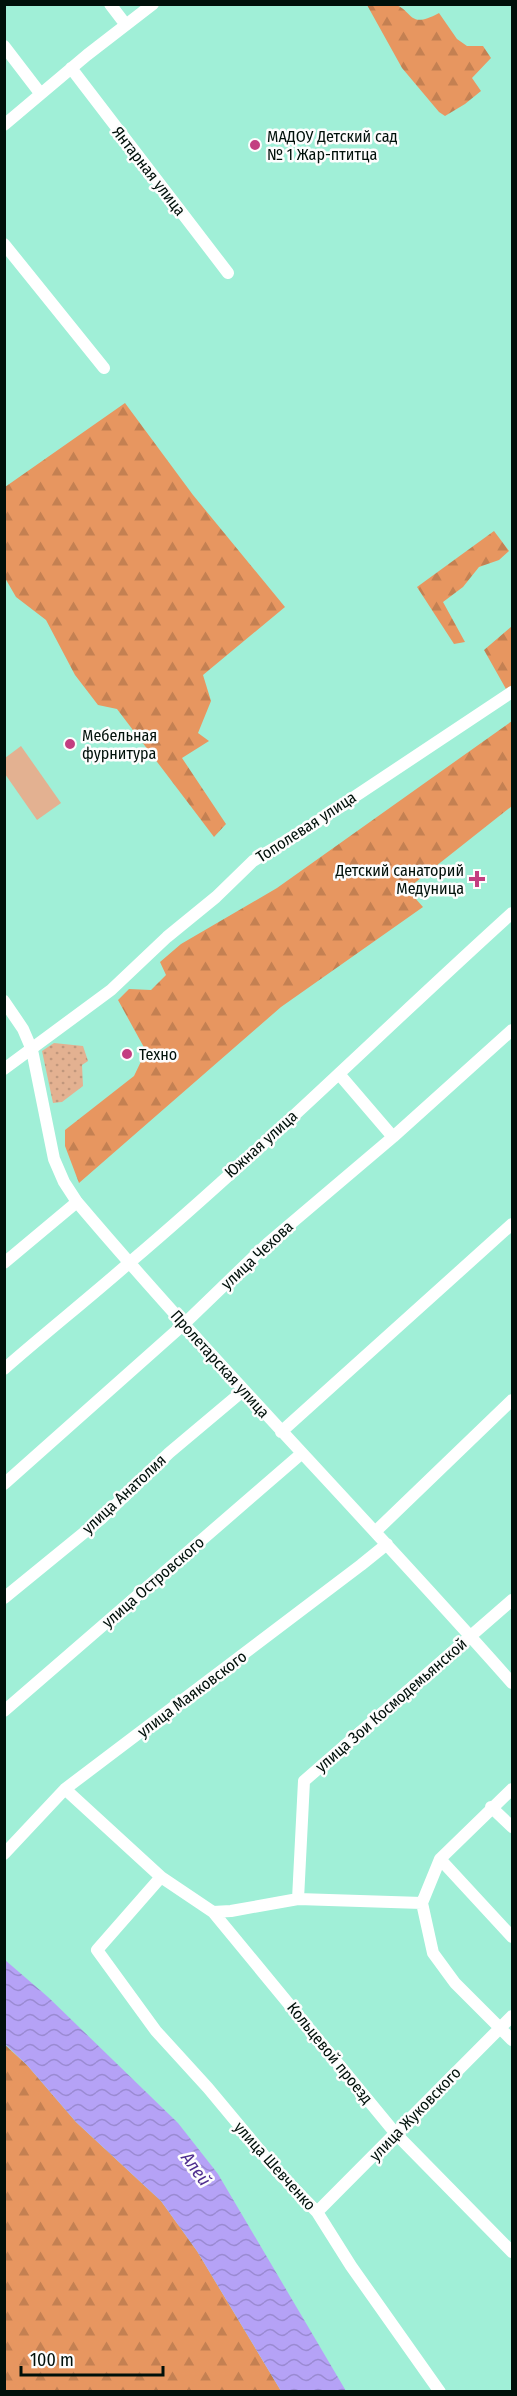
<svg xmlns="http://www.w3.org/2000/svg" width="517" height="2396" viewBox="0 0 517 2396" font-family="'Fira Sans Condensed',sans-serif">
  <style>
    .grass { fill: url(#grass-dots) }
    .forest { fill: url(#forest-firs) }
    .park { fill: #e3b191 }
    .water { fill: url(#water-waves) }
    .lines { fill: none; stroke-linecap: round; stroke-linejoin: round }
    .minor { stroke: #fff; stroke-width: 12 }
    .poi-dot { fill: #c33e81; stroke: #fdfdfd; stroke-width: 2 }
    .labels { text-anchor: middle; dominant-baseline: central; stroke-width: 5; stroke-linejoin: round; paint-order: stroke }
    .poi-label { font-size: 16px; fill: #00100a; stroke: #fdfdfd; text-anchor: start }
    .street-label { font-size: 16px; fill: #00100a; stroke: #fdfdfd }
    .water-label { font-size: 18px; font-style: italic; fill: #4e2e8e; stroke: #fdfdfd }
  </style>
  <defs>
    <pattern id="grass-dots" width="8" height="8" patternUnits="userSpaceOnUse" patternTransform="scale(1.5)"><rect width="8" height="8" fill="#e3b191"/><path d="M2 2h.1M6 6h.1" fill="none" stroke="#c1977c" stroke-width="1.8" stroke-linecap="round"/></pattern>
    <pattern id="forest-firs" width="22" height="20" patternUnits="userSpaceOnUse" patternTransform="scale(1.5)"><rect width="22" height="20" fill="#e79660"/><path d="M5 1l3.5 6h-7zM16 11l3.5 6h-7z" fill="#c48052"/></pattern>
    <pattern id="water-waves" width="16" height="10" patternUnits="userSpaceOnUse" patternTransform="scale(1.5)"><rect width="16" height="10" fill="#b5a2f6"/><path d="M0 5q4-4 8 0t8 0" fill="none" stroke="#9a8ad2"/></pattern>
  </defs>
  <rect width="100%" height="100%" fill="#a0efd7"/>
  <path class="grass" d="M54,1043l29,3 5,15 -6,4 1,21 -21,16 -9,1 -11,-52z"/>
  <path class="forest" d="M367,5c8,-1 17,-2 25,-1 22,4 14,27 47,9l18,26 10,7h16l8,12 -19,20 9,13 -16,13 -20,12 -6,-4 -37,-44z
    M125,403l68,92 92,112 -82,68 8,26 -13,32 11,8 -27,17 44,66 -12,13 -97,-128 -19,-4 -23,-30 -29,-55 -30,-23 -11,-19v-91z
    M494,531l15,20 -10,9 -20,7 -16,20 -20,15 22,40 -11,2 -37,-57z
    M512,626v59l-6,4 -22,-39z
    M512,721v85l-105,83 16,18 -142,100 -202,176 -14,-37v-16l69,-54 12,-25 -28,-51 11,-11 22,1 15,-15 -6,-13 21,-18 96,-56z
    M4,2044l23,21 49,57 85,79 36,50 84,140h-276z"/>
  <path class="park" d="M21,746l40,57 -24,17 -32,-46v-16z"/>
  <path class="water" d="M5,1960l43,37 130,126 40,51 128,217h-65l-84,-140 -36,-50 -85,-79 -49,-57 -22,-21z"/>
  <g class="lines">
    <path class="minor" d="M110,4l16,21
      M4,46l36,47
      M71,68l157,205
      M4,125l83,-70 66,-51
      M4,244l100,124
      M4,1001l19,28 9,21 22,109 10,23 13,20c140,165 292,319 435,481
      M4,1069l107,-79 56,-53 49,-40 37,-36 56,-34 203,-135
      M339,1074l54,63
      M4,1263l73,-61
      M4,1369c41,-36 84,-70 125,-106 132,-112 255,-234 383,-350
      M281,1432l231,-208
      M4,1484l180,-160 84,-81 125,-106 119,-107
      M376,1531l136,-131
      M4,1598l98,-80 67,-65 75,-63
      M4,1711l297,-257
      M65,1789l96,88
      M512,1789l-72,70 -18,44 11,50 22,30 57,57
      M491,1807l21,20
      M4,1854l61,-65 296,-224 26,-21
      M440,1859l72,78
      M298,1899l6,-118 208,-181
      M213,1912l18,-1 67,-12 124,4
      M317,2212l195,-196
      M440,2392l-89,-126 -34,-54 -40,-41 -69,-83 -52,-57 -59,-81 64,-73 52,35 183,222 116,118"/>
  </g>
  <g class="poi-dot">
    <circle cx="255" cy="145" r="6"/>
    <circle cx="70" cy="744" r="6"/>
    <path d="M474 870h6v6h6v6h-6v6h-6v-6h-6v-6h6z"/>
    <circle cx="127" cy="1054" r="6"/>
  </g>
  <g class="labels">
    <g class="poi-label">
      <text x="267" y="136">МАДОУ Детский сад<tspan x="267" dy="18">№ 1 Жар-птитца</tspan></text>
      <text x="82" y="735">Мебельная<tspan x="82" dy="18">фурнитура</tspan></text>
      <text x="464" y="870" text-anchor="end">Детский санаторий<tspan x="464" dy="18">Медуница</tspan></text>
      <text x="139" y="1054">Техно</text>
    </g>
    <g class="street-label">
      <text transform="translate(149 171) rotate(52)">Янтарная улица</text>
      <text transform="translate(306 827) rotate(-33)">Тополевая улица</text>
      <text transform="translate(261 1144) rotate(-42)">Южная улица</text>
      <text transform="translate(257 1255) rotate(-43)">улица Чехова</text>
      <text transform="translate(220 1364) rotate(48)">Пролетарская улица</text>
      <text transform="translate(124 1494) rotate(-43)">улица Анатолия</text>
      <text transform="translate(153 1582) rotate(-41)">улица Островского</text>
      <text transform="translate(192 1694) rotate(-37)">улица Маяковского</text>
      <text transform="translate(391 1705) rotate(-41)">улица Зои Космодемьянской</text>
      <text transform="translate(330 2053) rotate(51)">Кольцевой проезд</text>
      <text transform="translate(415 2114) rotate(-46)">улица Жуковского</text>
      <text transform="translate(275 2166) rotate(48)">улица Шевченко</text>
    </g>
    <g class="water-label">
      <text transform="translate(196 2169) rotate(54)">Алей</text>
    </g>
  </g>
  <rect width="517" height="2396" fill="none" stroke="#00100a" stroke-width="12"/>
  <path d="M21 2366v9h142v-9" fill="none" stroke="#00100a" stroke-width="3"/>
  <text x="30" y="2366" font-size="18" fill="#00100a" stroke="#fdfdfd" stroke-width="4.5" paint-order="stroke">100 m</text>
</svg>
